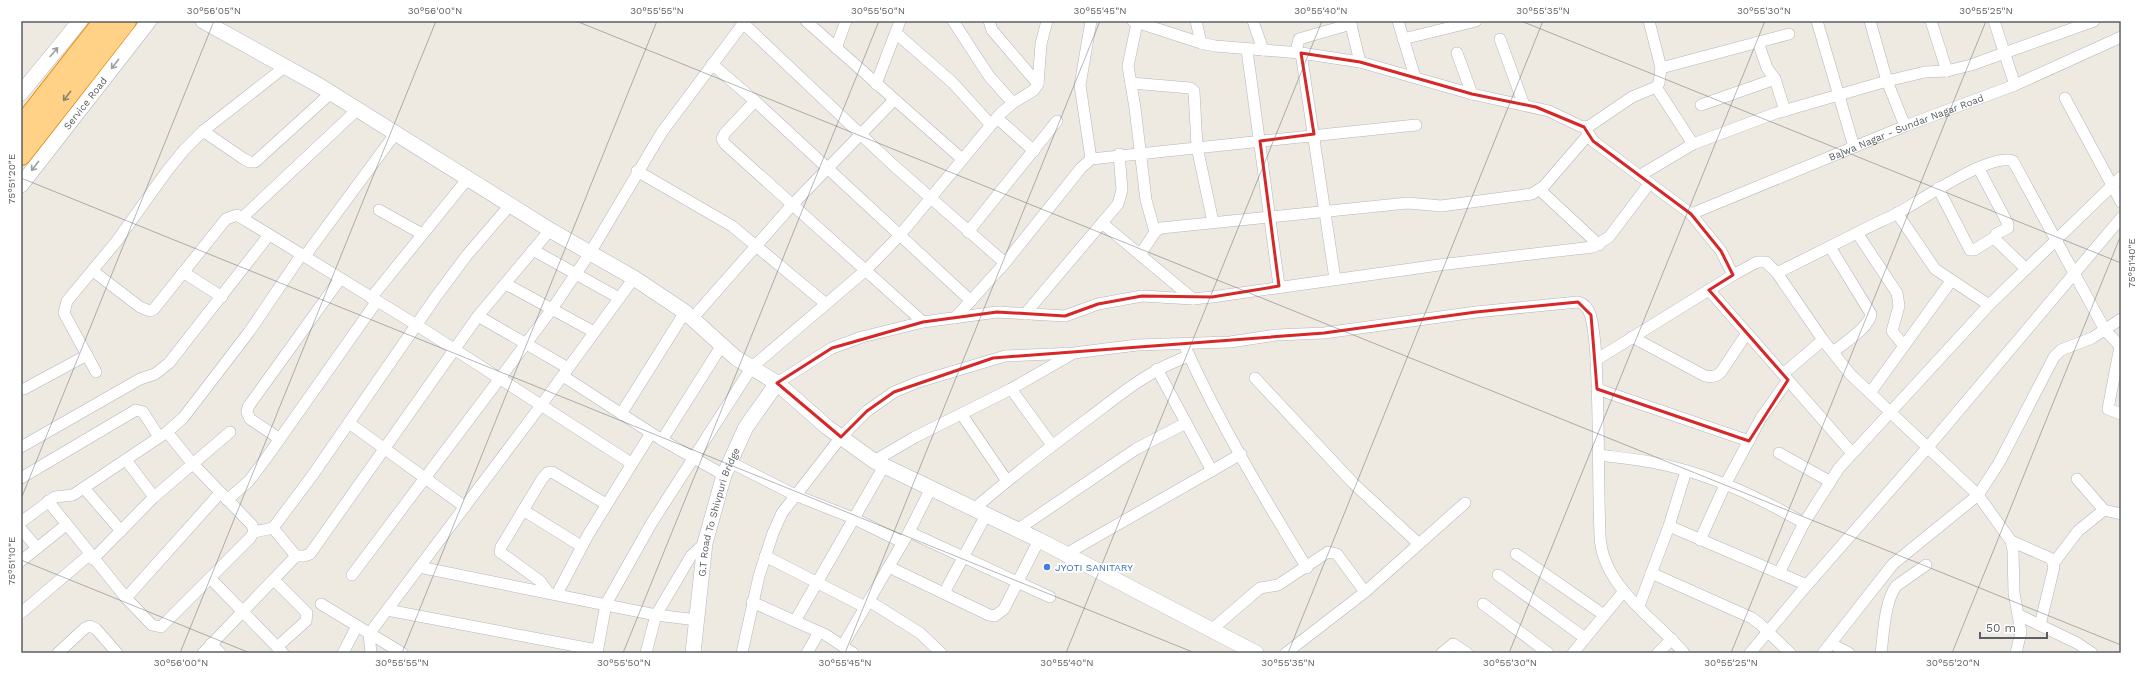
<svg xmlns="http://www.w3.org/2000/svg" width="2142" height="674" viewBox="0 0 2142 674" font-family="'Work Sans',sans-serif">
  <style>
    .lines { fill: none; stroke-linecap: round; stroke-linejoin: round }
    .street-casing { stroke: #b2b6ba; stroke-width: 12 }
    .secondary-casing { stroke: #b3b8bd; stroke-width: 16 }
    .highway-casing { stroke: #ef8800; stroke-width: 22 }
    .street { stroke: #fff; stroke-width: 11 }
    .secondary { stroke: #fff; stroke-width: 15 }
    .highway { stroke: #ffd287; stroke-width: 20 }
    .oneway { stroke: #9c9fa1 }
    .oneway2 { stroke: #8c826e }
    .marked { fill: none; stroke: #d62828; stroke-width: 3; stroke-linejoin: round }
    .ticks { fill: none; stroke: #5a5f63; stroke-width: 1; stroke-opacity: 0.45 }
    .shop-dot { fill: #3f7fe0; stroke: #fff; stroke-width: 1.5 }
    .labels { text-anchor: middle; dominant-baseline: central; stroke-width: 4; stroke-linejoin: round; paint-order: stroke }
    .street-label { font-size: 10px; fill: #5a5f63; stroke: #fff }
    .shop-label { font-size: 10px; fill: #366cbe; stroke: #fff; text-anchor: start }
    .neatline { fill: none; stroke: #5a5f63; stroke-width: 1.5 }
    .ticks-label { font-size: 10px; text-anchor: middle; fill: #5a5f63 }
  </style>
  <rect width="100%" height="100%" fill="#eee9e1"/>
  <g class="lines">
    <g class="street-casing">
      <g id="street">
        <path d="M806,21l156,138"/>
        <path d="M953,21l36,55 24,27"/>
        <path d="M989,21l3,9 46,54"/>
        <path d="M1133,21l68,22 14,3 86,7 59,9 112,32 77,17 31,15 8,1 44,-30 24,-10 3,-4 2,-15 -12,-47"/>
        <path d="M1196,21l5,22"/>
        <path d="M1253,21l10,29"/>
        <path d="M1350,21l10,41"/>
        <path d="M1398,21l17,56"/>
        <path d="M1817,21l37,126"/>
        <path d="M1870,21l17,60 18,45"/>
        <path d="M1931,21l16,50"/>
        <path d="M1994,21l21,64"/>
        <path d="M743,23l149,141 113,99"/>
        <path d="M1137,23l-9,43 7,42 11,92 9,32"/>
        <path d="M896,33l57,50 38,42"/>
        <path d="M1403,39l73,-18"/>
        <path d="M1500,39l24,66"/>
        <path d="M1758,42l9,26 8,11 10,32"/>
        <path d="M836,48l10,-27"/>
        <path d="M1247,50l32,236"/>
        <path d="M1296,52l3,-13 52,-15"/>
        <path d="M1301,53l34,226"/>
        <path d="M1457,53l15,41"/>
        <path d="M712,64l43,37 216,200"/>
        <path d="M1661,68l128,-34"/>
        <path d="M1131,83l59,5 4,3 3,56 16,75"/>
        <path d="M876,84l24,-63"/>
        <path d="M1656,87l37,57"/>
        <path d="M2065,98l56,104"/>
        <path d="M755,101l-30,32 -3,6 3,5 198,178"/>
        <path d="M1701,105l74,-26"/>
        <path d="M997,118l37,33"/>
        <path d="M1585,128l8,13 98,73 30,37 12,24"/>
        <path d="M203,131l41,28 6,3h5l76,-69"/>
        <path d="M1091,159l-11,-74 11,-64"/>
        <path d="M1979,169l29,55v4l-12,6 -1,5 31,30"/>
        <path d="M637,171l95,55 94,78"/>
        <path d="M1639,176l54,-32 83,-31 111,-32 38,-9 22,-1 24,-6 123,-44"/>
        <path d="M1938,188l32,62h4l21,-13"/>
        <path d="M1540,190l59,55"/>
        <path d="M379,210l43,24"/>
        <path d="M1897,213l38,56 54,36"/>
        <path id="s1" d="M1691,214l214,-88 110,-41 106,-48"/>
        <path d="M243,217l115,-108"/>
        <path d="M1102,223l91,76"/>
        <path d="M968,232l89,-111"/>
        <path d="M1857,233c13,-7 27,-13 39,-19 23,-12 94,-62 117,-53l92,169 15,16 -12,63 13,5"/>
        <path d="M1830,247l41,67c-1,13 -28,30 -38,38"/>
        <path d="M533,250l86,48"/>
        <path d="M1140,255l15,-23 6,-4 247,-25 33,3 91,-12 12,-8 44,-51"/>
        <path d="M305,256l90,-122"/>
        <path d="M93,271l47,36 10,4 4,-2 72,-90 11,-4 178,109 216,139"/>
        <path d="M183,272l39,25"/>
        <path d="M1777,273l80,-40 40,60 2,13 -7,25 12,15"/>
        <path d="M506,284l88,48"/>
        <path d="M1709,290l143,163"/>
        <path d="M371,298l98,-121"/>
        <path d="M698,312l94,-107 102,-105"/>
        <path d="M1025,314l93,-110 4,-14 -3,-36"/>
        <path d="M478,316l90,52"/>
        <path d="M955,318l50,-55 76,-95 10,-9 325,-34"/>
        <path d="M1632,337l73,39c8,1 11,1 16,-4l26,-39"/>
        <path d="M1186,349c34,75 78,149 121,219"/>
        <path d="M1596,360l137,-85 24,-13h9l11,11 46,67 27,34 128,121 33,46 2,9 1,43 7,39 -5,21"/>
        <path d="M1157,369l55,102"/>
        <path d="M96,372l-32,-59 3,-12 49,-59 51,-71 17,-21 19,-19 83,-65"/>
        <path d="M1783,374l40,-34"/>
        <path d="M563,376l99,64 62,35"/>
        <path d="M1255,378l99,106 65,60"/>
        <path d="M777,383l55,-35 30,-11 61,-15 74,-10 68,4 33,-12 44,-8 51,3 19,-2 227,-32 154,-18 16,-10 40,-53"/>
        <path d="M24,389l63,-34"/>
        <path d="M1011,389l41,56"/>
        <path d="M1597,389l152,52"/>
        <path d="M1870,393l81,-112"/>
        <path d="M621,414l64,-102"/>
        <path d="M962,415l45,66"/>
        <path d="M349,423l116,84"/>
        <path d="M280,439l-30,-20 -3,-7 1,-5 92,-128"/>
        <path d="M662,440l60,-95"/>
        <path d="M21,447l119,-68 15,-5 14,-11 100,-128"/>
        <path d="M1779,453l50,28"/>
        <path d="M1599,455c23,3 47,5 70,11 47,11 93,33 135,57"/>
        <path d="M126,460l28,37"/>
        <path d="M874,461l41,-24 96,-48 61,-35"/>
        <path d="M730,462l65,33 58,23 49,24"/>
        <path d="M21,478l115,-68 7,2 16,25"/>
        <path d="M2077,479l27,31 17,4"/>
        <path d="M84,488l37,43"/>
        <path d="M227,500l22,-19 18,-24 110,-156"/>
        <path d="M48,501l78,97 26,27 9,2 89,-89 4,-6 -2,-7 -60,-62 -25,-31"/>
        <path d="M974,509c37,-32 76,-62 115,-91 33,-25 60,-48 100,-62"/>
        <path d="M523,510l58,36"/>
        <path d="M21,522l34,-25 18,-2 94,-63 16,-14 66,-86 53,-78"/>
        <path d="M1669,526l138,59"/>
        <path d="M273,528l23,28h8l6,-2 168,-238 72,-86"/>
        <path d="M21,529l16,19"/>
        <path d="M1017,530l119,-81 50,-26"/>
        <path d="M254,532l19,-4 39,-52 123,-178 32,-43 43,-50"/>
        <path d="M909,532l141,65"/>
        <path d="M1700,540l25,-55 36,-67 27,-38"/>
        <path d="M2011,541l41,18 2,8 -14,58"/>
        <path d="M1066,554l175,-100"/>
        <path d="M1516,554l88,61"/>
        <path d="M765,556l100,51"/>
        <path d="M93,559l61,-62 76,-65"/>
        <path d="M21,561l45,-36"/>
        <path d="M2053,564l25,-33 26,-21"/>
        <path d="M419,567l237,48 41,5"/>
        <path d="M889,567l100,48 6,1 9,-7 35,-69"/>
        <path d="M1651,573l101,45 8,6 30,29"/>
        <path d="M1779,573l25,-50 35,-55 150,-163 132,-128"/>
        <path d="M352,575l200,-266 38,-56 72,-121 83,-111"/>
        <path d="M1498,575l87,63"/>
        <path d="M210,578l73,75"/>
        <path d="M274,580l33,33 -1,8 -29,26"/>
        <path d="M548,592l-8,-11 -40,-29 1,-5 41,-68 5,-6 5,-1 54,32"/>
        <path d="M944,593l42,-78"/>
        <path d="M557,594l31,-59 63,-102"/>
        <path d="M126,598l94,-105"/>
        <path d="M869,601l51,32 21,20"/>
        <path d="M752,602l74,33 27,18"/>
        <path d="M321,604l81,49"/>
        <path d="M1483,604l65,49"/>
        <path d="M1639,606l30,-80 17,-55"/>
        <path d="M387,610l210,40"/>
        <path d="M21,613l68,-58"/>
        <path d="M2019,615l58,28 15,10"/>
        <path d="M795,621l89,-155"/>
        <path d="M1210,631l50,-43 18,-3 50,-33 9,2 28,38"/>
        <path d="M211,644l9,9"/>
        <path d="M1832,644l17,9"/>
        <path d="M843,645l66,-113 22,-44"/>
        <path d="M58,653l27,-25 5,-2 6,3 21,24"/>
        <path d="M203,653l93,-97"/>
        <path d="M343,653l14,-27"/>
        <path d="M371,653l-2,-19 173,-230 92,-126"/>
        <path d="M597,653l9,-49 45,-80 101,-157 114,-97 34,-35 100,-121 13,-11 21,-13 4,-6 3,-40 6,-23"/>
        <path d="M646,653l10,-38 35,-59 14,-13"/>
        <path d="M742,653l17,-77 14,-43 9,-20 59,-76 26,-26 27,-19 24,-10 87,-26 69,-3 63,-8 93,-3 46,-7 48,-2 152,-21 102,-10c6,2 10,6 12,12 6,19 6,47 7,67 2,51 1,103 3,154 1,50 54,83 84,118"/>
        <path d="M807,653l12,-21"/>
        <path d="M1286,653l79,-61 100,-89"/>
        <path d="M1442,653l11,-9 14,9"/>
        <path d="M1573,653l51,-62"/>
        <path d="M1658,653l14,-14"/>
        <path d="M1750,653l57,-68 121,-138 193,-229"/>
        <path d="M1823,653l70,-89 85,-69 21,-32 55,-106 7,-7 31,-12 29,-19"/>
        <path d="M1881,653c3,-21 3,-49 15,-67l30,-21"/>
      </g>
    </g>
    <g class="secondary-casing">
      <g id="secondary">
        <path d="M203,21l117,65 230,144 84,48 51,34 51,46 41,25 50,44 47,34 165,79 217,113"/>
        <path d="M21,93l59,-72"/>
        <path id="s2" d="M21,185l128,-164"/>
        <path id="s3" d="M693,653l12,-110 19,-68 22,-48 31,-44"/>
      </g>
    </g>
    <g class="highway-casing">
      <path id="highway" d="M21,127l83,-106
        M21,155l105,-134"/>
    </g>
    <use href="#street" class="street"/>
    <use href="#secondary" class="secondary"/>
    <use href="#highway" class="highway"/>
  </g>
  <defs><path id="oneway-shaft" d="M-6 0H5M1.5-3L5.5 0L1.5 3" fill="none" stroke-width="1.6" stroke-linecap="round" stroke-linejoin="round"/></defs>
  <g class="oneway">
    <use href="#oneway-shaft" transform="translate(54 52) rotate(-50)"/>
    <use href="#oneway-shaft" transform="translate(115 64) rotate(128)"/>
    <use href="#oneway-shaft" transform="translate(35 166) rotate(128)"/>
  </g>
  <use class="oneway2" href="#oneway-shaft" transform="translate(67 96) rotate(128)"/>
  <path class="marked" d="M1301,53l59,9 112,32 64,13 48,20 9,14 98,73 30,37 12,24 -24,15 79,90 -39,61 -152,-52 -6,-74 -13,-13 -102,10 -152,21 -331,25 -99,34 -27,19 -26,26 -64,-54 55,-35 91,-26 74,-10 68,4 33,-12 44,-8 70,1 67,-11 -19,-145 54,-7z"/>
  <path class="ticks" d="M576,21l1545,624M1521,21l600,242M21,178l1174,475M21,499l193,-478M21,560l229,93M180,653l256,-632M402,653l255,-632M623,653l256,-632M845,653l255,-632M1066,653l256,-632M1288,653l255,-632M1509,653l256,-632M1731,653l255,-632M1952,653l169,-418"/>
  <circle class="shop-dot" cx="1047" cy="567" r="4"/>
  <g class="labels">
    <g class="street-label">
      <text stroke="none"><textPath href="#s2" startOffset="104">Service Road</textPath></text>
      <text stroke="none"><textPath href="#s1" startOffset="232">Bajwa Nagar - Sundar Nagar Road</textPath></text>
      <text stroke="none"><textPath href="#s3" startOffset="144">G.T Road To Shivpuri Bridge</textPath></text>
    </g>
    <g class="shop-label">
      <text x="1055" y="567">JYOTI SANITARY</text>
    </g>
  </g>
  <rect width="2142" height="674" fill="none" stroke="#ffffff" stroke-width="44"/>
  <path d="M1980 632v6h67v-6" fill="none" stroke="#5a5f63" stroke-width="2"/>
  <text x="1986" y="632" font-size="12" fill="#5a5f63" stroke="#ffffff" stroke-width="3" paint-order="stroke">50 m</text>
  <rect x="22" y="22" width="2098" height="630" class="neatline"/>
  <g class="ticks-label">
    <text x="214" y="14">30°56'05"N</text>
    <text x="435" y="14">30°56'00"N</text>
    <text x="657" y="14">30°55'55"N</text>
    <text x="878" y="14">30°55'50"N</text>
    <text x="1100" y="14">30°55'45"N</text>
    <text x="1321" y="14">30°55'40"N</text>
    <text x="1543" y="14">30°55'35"N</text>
    <text x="1764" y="14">30°55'30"N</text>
    <text x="1986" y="14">30°55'25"N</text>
    <text transform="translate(11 179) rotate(-90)" y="4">75°51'20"E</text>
    <text transform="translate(2131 263) rotate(-90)" y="4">75°51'40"E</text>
    <text transform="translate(11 561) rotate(-90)" y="4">75°51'10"E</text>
    <text x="181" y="666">30°56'00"N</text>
    <text x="402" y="666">30°55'55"N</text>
    <text x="624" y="666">30°55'50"N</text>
    <text x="845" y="666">30°55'45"N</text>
    <text x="1067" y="666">30°55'40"N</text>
    <text x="1288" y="666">30°55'35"N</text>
    <text x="1510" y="666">30°55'30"N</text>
    <text x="1731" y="666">30°55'25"N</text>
    <text x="1953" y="666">30°55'20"N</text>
  </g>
</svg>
